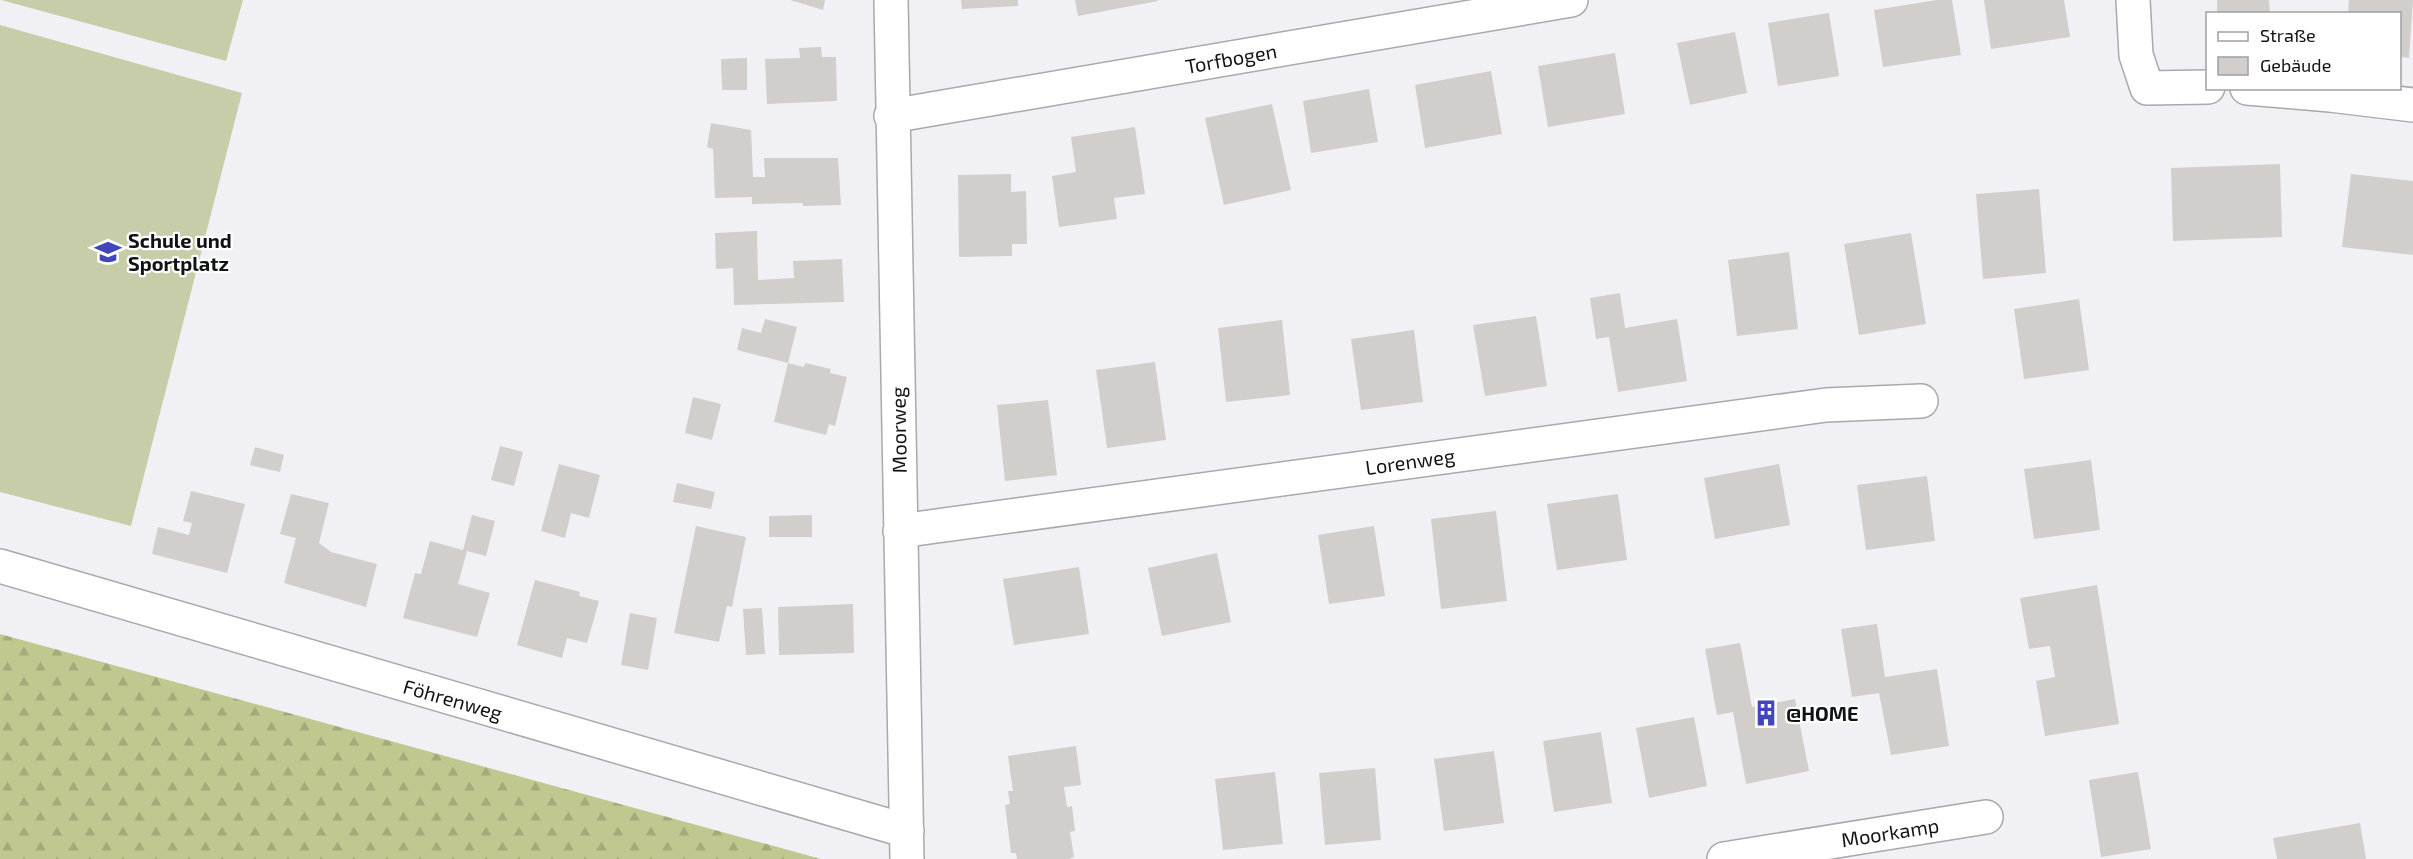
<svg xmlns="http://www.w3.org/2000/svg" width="2413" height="859" viewBox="0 0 2413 859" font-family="'Exo 2',sans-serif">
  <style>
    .forest { fill: url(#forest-firs) }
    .pitch { fill: #c8cda9 }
    .building { fill: #d1cecc }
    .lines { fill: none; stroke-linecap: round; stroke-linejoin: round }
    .minor-casing { stroke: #a8a9ac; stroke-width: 36 }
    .minor { stroke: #fff; stroke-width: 33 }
    .labels { text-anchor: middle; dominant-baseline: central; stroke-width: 4.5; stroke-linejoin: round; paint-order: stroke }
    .street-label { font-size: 20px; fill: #111213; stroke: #fff }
    .poi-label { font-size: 20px; font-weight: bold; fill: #111213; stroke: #fff; text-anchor: start }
  </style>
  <defs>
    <pattern id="forest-firs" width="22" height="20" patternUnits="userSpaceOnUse" patternTransform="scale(1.5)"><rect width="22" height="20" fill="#c0c78f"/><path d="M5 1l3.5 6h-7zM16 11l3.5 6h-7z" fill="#a4aa7a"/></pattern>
  </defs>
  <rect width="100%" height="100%" fill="#f1f1f5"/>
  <path class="forest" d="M0,634l821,225h-821z"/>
  <path class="pitch" d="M1,0h242l-17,61z
    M0,25l242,68 -111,433 -131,-34z"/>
  <path class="building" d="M790,0h35l-2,10z
    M961,0h57v6l-56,3z
    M1075,0h83v1l-80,15z
    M1937,0h15l9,55 -78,12 -9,-57z
    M1984,0h80l6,37 -79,12z
    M2217,0h52l1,14h-53z
    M2349,0h64l-4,58 -9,-1v-43h-52z
    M1829,13l10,63 -61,10 -10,-63z
    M1735,32l12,61 -57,12 -13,-62z
    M821,47l1,10h14l1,44 -70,3 -2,-45 35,-1 -1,-10z
    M1615,53l10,61 -77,13 -10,-61z
    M747,58v32h-25l-1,-31z
    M1491,71l11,63 -77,14 -10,-63z
    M1369,89l9,53 -67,11 -8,-52z
    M1272,104l19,86 -67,15 -19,-87z
    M711,123l40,7 2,47h12l-1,-19h74l3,47 -38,1v-3l-51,1v-7l-37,1 -2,-49 -6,-2z
    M1135,127l10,67 -31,4 3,21 -58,8 -7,-51 24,-4 -5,-35z
    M2280,164l2,73 -109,4 -2,-73z
    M1011,174v18l15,-1 1,53h-15v12l-53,1 -1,-82z
    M2351,174l62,7v74l-71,-8z
    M2039,189l7,84 -63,6 -7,-85z
    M757,231l1,49 36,-2 -1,-17 49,-2 2,43 -110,3 -1,-37 -17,1 -1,-36z
    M1911,233l15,91 -67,11 -15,-91z
    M1789,252l9,77 -61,7 -9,-76z
    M1620,293l5,35 52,-9 10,62 -69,11 -9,-55 -13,2 -6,-41z
    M2079,299l10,71 -65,9 -10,-70z
    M1536,316l11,70 -62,10 -12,-71z
    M765,319l32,8 -9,36 -51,-13 5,-22 19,5z
    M1282,320l8,75 -64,7 -8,-74z
    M1414,330l9,72 -62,8 -10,-71z
    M1155,362l11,78 -59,8 -11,-78z
    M788,363l16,4 1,-4 26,6 -1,4 17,4 -12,49 -6,-2 -3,11 -52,-13z
    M693,397l28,7 -9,36 -27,-7z
    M1048,400l9,75 -52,6 -8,-76z
    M500,446l23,6 -9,34 -23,-6z
    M255,447l29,8 -4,17 -30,-7z
    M2091,460l9,70 -66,9 -10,-70z
    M559,464l41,11 -11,43 -18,-5 -6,25 -24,-7z
    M1779,464l11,61 -75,14 -11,-61z
    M1927,476l8,65 -69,9 -9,-65z
    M677,483l38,9 -4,17 -38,-7z
    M191,491l54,13 -18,69 -75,-19 6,-27 31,8 3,-12 -9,-2z
    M291,494l38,9 -10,40 12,9 46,12 -11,43 -82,-24 12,-45 -16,-4z
    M1618,494l9,66 -70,10 -10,-66z
    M1496,511l11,90 -66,8 -10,-90z
    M472,515l23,6 -9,35 -19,-5 -9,33 32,9 -13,44 -74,-19 12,-45 6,1 9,-33 33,9z
    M812,515v22h-43v-21z
    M696,526l50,11 -14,70 -5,-1 -8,36 -45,-9z
    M1374,526l11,70 -56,8 -11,-69z
    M1217,553l14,69 -69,14 -14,-68z
    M1079,567l10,67 -75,11 -11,-66z
    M535,580l45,12 -1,4 20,5 -12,42 -20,-5 -5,20 -45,-13z
    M2097,585l22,139 -74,12 -9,-55 19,-4 -5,-31 -21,3 -9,-51z
    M853,604l1,49 -75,2 -1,-48z
    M762,608l3,46 -19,1 -3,-46z
    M630,613l27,5 -9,52 -27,-5z
    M1877,624l8,53 52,-8 12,77 -58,9 -12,-62 -27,4 -11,-68z
    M1740,643l12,64 43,-8 14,72 -63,13 -13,-72 -16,3 -12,-66z
    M1694,717l13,69 -58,12 -13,-70z
    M1601,732l11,71 -58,9 -11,-71z
    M1076,746l5,39 -17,2 3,20 5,-1 3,25 -5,1 4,25 -5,2h-52l-1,-6h-5l-6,-48 5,-1 -2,-13h5l-5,-35z
    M1494,751l10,72 -60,8 -10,-72z
    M1375,768l6,72 -56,5 -6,-72z
    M1275,772l8,72 -60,6 -8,-71z
    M2138,772l13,77 -50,8 -12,-77z
    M2360,823l6,36h-89l-4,-21z"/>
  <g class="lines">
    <g class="minor-casing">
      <path id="minor" d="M891,0l16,859
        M2133,0l3,55 11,33 61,-1
        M2247,88l83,7 83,10
        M891,116l680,-116
        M900,531l926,-126 95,-4
        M0,566l907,265
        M1724,859l262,-42"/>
    </g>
    <use href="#minor" class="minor"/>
  </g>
  <defs>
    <g id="school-bare" transform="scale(2.07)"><path d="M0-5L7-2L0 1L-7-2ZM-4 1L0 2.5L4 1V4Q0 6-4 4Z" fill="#4246ba" stroke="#fff" stroke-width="2.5" paint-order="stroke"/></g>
    <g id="building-bare" transform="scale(2.07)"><path d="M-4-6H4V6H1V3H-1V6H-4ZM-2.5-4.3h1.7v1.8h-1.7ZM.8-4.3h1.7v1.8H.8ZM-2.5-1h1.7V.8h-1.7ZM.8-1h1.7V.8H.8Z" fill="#4246ba" stroke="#fff" stroke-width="2.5" paint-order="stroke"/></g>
  </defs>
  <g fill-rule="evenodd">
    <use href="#school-bare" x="108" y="252"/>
    <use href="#building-bare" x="1766" y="713"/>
  </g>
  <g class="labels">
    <g class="street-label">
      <text transform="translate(1231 58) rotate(-10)">Torfbogen</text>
      <text transform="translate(898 430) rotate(-91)">Moorweg</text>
      <text transform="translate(1410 461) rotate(-8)">Lorenweg</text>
      <text transform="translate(453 699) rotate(16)">Föhrenweg</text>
      <text transform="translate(1890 832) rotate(-9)">Moorkamp</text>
    </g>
    <g class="poi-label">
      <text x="128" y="240">Schule und<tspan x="128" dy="23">Sportplatz</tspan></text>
      <text x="1786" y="713">@HOME</text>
    </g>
  </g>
  <rect x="2206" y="12" width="195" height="78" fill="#ffffff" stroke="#a0a0a1" stroke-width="1.5"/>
  <rect x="2218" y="32" width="30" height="9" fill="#ffffff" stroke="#a0a0a1" stroke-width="1.5"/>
  <text x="2260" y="42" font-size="18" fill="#111213">Straße</text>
  <rect x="2218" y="57" width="30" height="18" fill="#d1cecc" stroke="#a0a0a1" stroke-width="1.5"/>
  <text x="2260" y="72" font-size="18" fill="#111213">Gebäude</text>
</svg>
